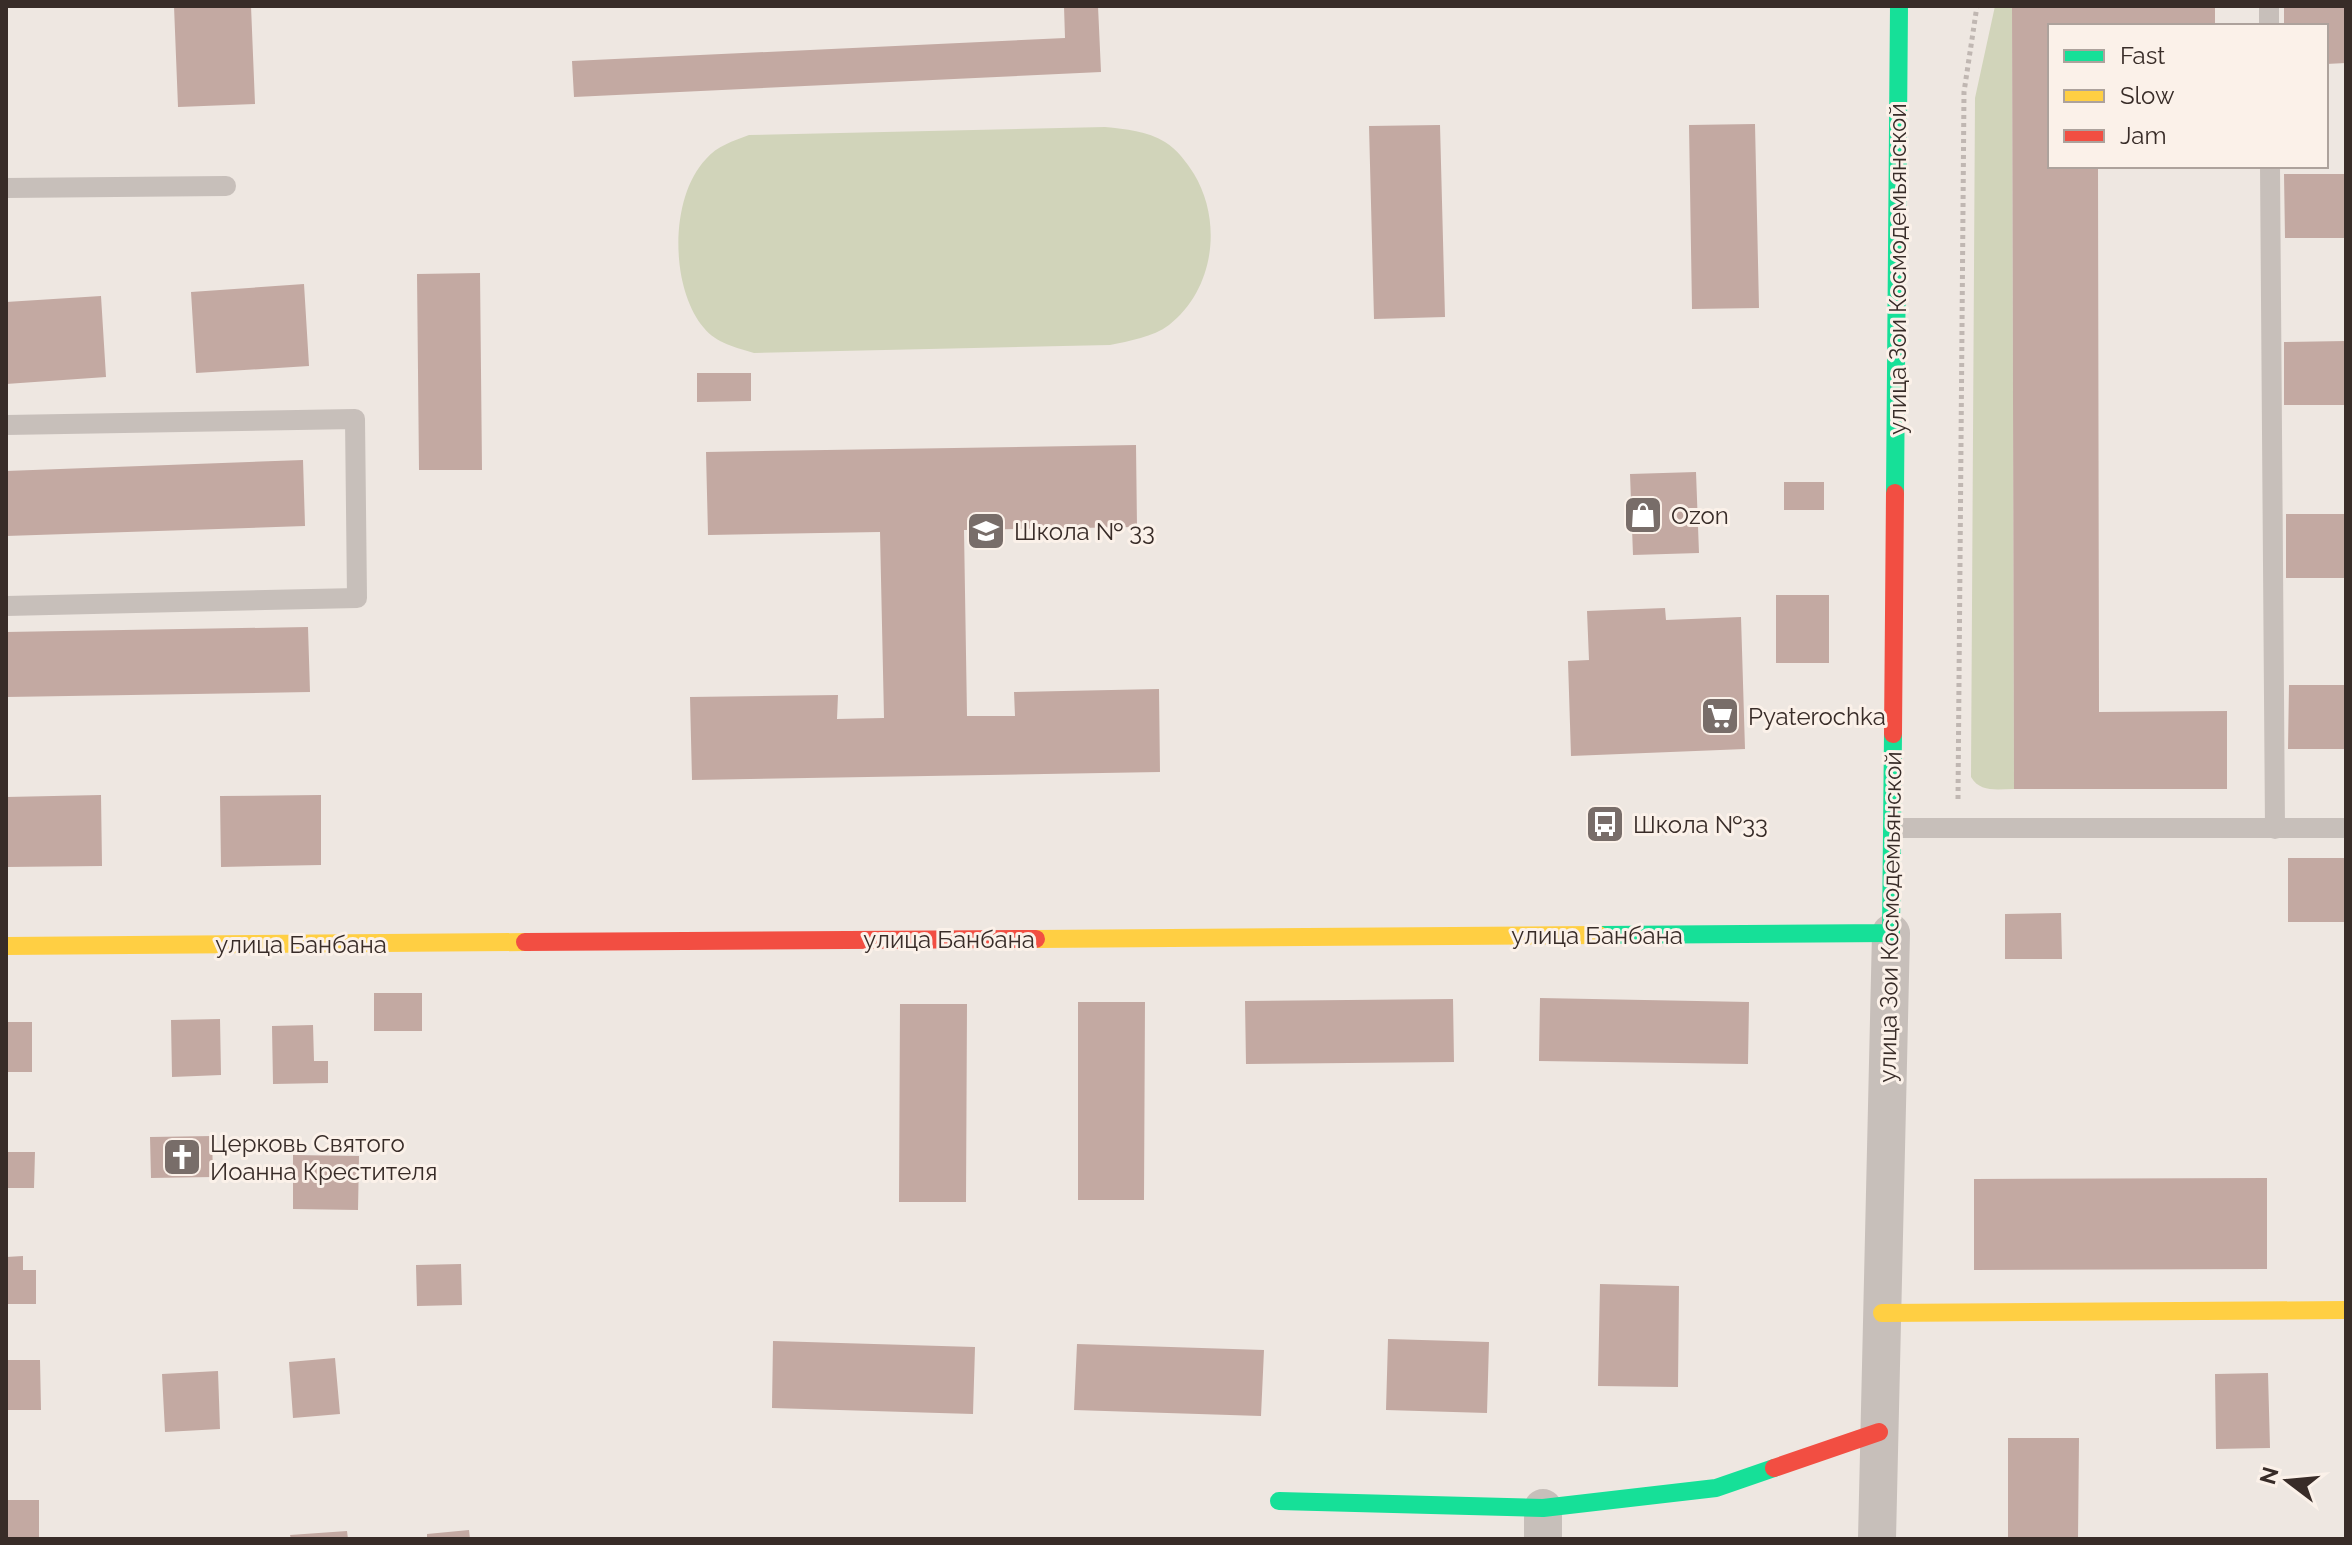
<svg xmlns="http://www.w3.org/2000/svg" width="2352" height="1545" viewBox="0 0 2352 1545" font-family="Raleway,sans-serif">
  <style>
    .green { fill: #d1d4ba }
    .building { fill: #c3a9a2 }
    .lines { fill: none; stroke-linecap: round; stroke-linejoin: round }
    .path { stroke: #c0b7b2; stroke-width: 5; stroke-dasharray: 4 4; stroke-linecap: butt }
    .lane { stroke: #c7bfba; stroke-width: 20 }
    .street { stroke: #c7bfba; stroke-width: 38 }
    .fast { stroke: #16e098; stroke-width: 18 }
    .slow { stroke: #ffcf43; stroke-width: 18 }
    .jam { stroke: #f24e42; stroke-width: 18 }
    .labels { text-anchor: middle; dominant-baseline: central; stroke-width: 6; stroke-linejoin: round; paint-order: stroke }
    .street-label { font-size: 24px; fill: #382c28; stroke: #fbf1e9 }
    .poi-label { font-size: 24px; fill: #382c28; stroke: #fbf1e9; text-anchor: start }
  </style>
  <rect width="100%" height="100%" fill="#eee7e1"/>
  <path class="green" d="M1995,6h17l2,783c-16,0 -34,4 -43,-12l4,-679z
    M1105,127c21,2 42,4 60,15 12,7 22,21 29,32 29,48 20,116 -25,151 -16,12 -40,16 -59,20l-356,8c-17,-5 -38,-10 -50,-25 -34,-40 -35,-130 2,-169 11,-13 27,-18 43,-24z"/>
  <path class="building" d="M174,6h77l4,98 -77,3z
    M1064,6h34l3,66 -527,25 -2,-36 493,-23z
    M2012,6h203v20h-165v140h48l1,546 128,-1v78h-213z
    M2284,6h62v57l-20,1v-38h-42z
    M1755,124l4,184 -67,1 -3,-184z
    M1440,125l5,192 -71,2 -5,-193z
    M2284,174h62v64h-61z
    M480,273l2,197h-63l-2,-196z
    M304,284l5,82 -113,7 -5,-81z
    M101,296l5,81 -100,7v-82z
    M2346,341v64h-62v-63z
    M697,373h54v28l-54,1z
    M1136,445l1,82 -173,3 3,186h48l-1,-24 145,-3 1,83 -468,8 -2,-83 148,-2 -1,24 47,-1 -4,-186 -172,3 -2,-83z
    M303,460l2,66 -299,10v-65z
    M1696,472l3,81 -66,2 -3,-81z
    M1784,482h40v28h-40z
    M2286,514h60v64h-60z
    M1776,595h53v68h-53z
    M1665,608l1,12 75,-3 4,132 -174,7 -3,-95 21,-1 -2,-49z
    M308,627l2,65 -304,5v-65z
    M2289,685h57v64h-58z
    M101,795l1,71 -96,1v-70z
    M321,795v70l-100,2 -1,-71z
    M2288,858h58v64h-58z
    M2061,913l1,46h-57v-45z
    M374,993h48v38h-48z
    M1540,998l209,4 -1,62 -209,-3z
    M1453,999l1,63 -208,2 -1,-63z
    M1078,1002h67l-1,198h-66z
    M900,1004h67l-1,198h-67z
    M220,1019l1,56 -49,2 -1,-57z
    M6,1022h26v50h-26z
    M313,1025l1,36h14v22l-55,1 -1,-58z
    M212,1136l1,41 -62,1 -1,-41z
    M6,1152h29l-1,36h-28z
    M293,1155l66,1 -1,54 -65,-1z
    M2267,1178v91l-293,1v-91z
    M23,1256v14h13v34h-30v-47z
    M461,1264l1,41 -45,1 -1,-41z
    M1600,1284l79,2 -1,101 -80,-1z
    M1388,1339l101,3 -2,71 -101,-3z
    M773,1341l202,6 -2,67 -201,-6z
    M1077,1344l187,6 -3,66 -187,-6z
    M335,1358l5,56 -47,4 -4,-56z
    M6,1360h34l1,50h-35z
    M218,1371l2,58 -55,3 -3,-58z
    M2268,1373l2,75 -54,1 -1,-75z
    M2008,1438h71l-1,101 -70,-1z
    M6,1500h33v39h-33z
    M469,1530l1,9h-43v-5z
    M347,1531l1,8h-57l-1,-4z"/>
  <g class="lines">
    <path class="path" d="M1958,799l6,-707 13,-86"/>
    <path class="lane" d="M2269,6v20
      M2270,166l5,663
      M6,188l220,-2
      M6,425l349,-6 2,179 -351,8
      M1893,828h453"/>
    <path class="street" d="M1543,1508v31
      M1877,1539l14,-606"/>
    <path class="fast" d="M1895,493l4,-487
      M1599,935l292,-2 2,-199
      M1279,1501l264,7 173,-20 58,-20"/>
    <path class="slow" d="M1036,939l563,-4
      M6,946l519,-4
      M1882,1313l464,-3"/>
    <path class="jam" d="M1893,734l2,-241
      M525,942l511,-3
      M1774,1468l105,-36"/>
  </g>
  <defs>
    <g id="shop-square" transform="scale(2)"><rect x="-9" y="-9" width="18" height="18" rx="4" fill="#786d69" stroke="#fbf1e9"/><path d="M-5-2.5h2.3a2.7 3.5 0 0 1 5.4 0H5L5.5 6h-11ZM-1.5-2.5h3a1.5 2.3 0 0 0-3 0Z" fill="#fff"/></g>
    <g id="school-square" transform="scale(2)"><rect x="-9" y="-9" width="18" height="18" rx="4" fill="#786d69" stroke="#fbf1e9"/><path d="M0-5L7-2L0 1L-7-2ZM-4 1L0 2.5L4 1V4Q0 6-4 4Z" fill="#fff"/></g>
    <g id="supermarket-square" transform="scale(2)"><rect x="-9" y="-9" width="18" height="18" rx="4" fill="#786d69" stroke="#fbf1e9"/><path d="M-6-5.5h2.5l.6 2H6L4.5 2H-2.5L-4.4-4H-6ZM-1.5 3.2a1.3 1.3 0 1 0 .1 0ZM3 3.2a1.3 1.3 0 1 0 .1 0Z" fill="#fff"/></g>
    <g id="bus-square" transform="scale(2)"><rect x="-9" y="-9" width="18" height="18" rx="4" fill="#786d69" stroke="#fbf1e9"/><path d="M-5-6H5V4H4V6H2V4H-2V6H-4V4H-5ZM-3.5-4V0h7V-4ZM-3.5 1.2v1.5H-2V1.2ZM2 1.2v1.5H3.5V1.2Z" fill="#fff"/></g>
    <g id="church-square" transform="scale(2)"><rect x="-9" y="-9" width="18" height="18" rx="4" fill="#786d69" stroke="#fbf1e9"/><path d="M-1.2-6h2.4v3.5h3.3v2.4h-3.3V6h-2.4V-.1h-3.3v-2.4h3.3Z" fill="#fff"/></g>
  </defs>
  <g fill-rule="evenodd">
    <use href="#shop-square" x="1643" y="515"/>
    <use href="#school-square" x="986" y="531"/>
    <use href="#supermarket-square" x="1720" y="716"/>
    <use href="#bus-square" x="1605" y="824"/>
    <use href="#church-square" x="182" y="1157"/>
  </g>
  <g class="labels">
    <g class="street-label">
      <text transform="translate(1897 269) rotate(-90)">улица Зои Космодемьянской</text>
      <text transform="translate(1890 917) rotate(-89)">улица Зои Космодемьянской</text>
      <text x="1597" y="935">улица Банбана</text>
      <text x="949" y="939">улица Банбана</text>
      <text x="301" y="944">улица Банбана</text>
    </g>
    <g class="poi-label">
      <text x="1671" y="515">Ozon</text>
      <text x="1014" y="531">Школа № 33</text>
      <text x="1748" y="716">Pyaterochka</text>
      <text x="1633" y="824">Школа №33</text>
      <text x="210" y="1143">Церковь Святого<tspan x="210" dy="28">Иоанна Крестителя</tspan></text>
    </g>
  </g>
  <rect width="2352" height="1545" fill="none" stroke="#382c28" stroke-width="16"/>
  <rect x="2048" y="24" width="280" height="144" fill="#fbf1e9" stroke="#ada29c" stroke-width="2"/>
  <rect x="2064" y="50" width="40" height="12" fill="#16e098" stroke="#ada29c" stroke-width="2"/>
  <text x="2120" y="64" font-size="24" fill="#382c28">Fast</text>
  <rect x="2064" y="90" width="40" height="12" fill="#ffcf43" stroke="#ada29c" stroke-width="2"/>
  <text x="2120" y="104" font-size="24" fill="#382c28">Slow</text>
  <rect x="2064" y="130" width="40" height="12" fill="#f24e42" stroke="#ada29c" stroke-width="2"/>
  <text x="2120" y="144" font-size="24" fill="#382c28">Jam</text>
  <g transform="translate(2288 1481) rotate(286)" stroke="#fbf1e9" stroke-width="6" paint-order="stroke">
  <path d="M0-6L14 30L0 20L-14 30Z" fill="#382c28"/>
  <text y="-12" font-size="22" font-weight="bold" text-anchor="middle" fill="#382c28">N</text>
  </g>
</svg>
